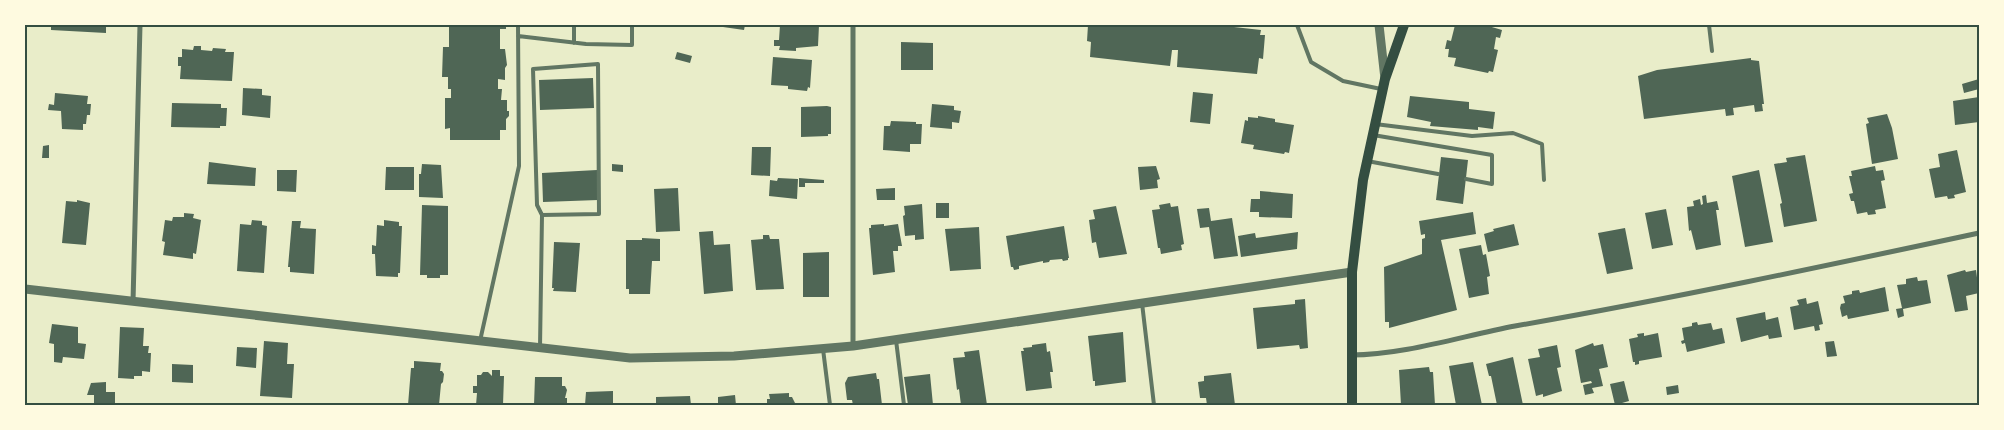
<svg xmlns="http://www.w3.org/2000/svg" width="2004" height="430" viewBox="0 0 2004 430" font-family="'Titillium Web',sans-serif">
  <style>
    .building { fill: #4f6655 }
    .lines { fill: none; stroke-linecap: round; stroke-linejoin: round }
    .service { stroke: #617663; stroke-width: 4 }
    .minor { stroke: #617663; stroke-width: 5 }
    .tertiary { stroke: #617663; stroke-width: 9 }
    .secondary { stroke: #344e41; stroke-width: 10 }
    .neatline { fill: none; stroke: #344e41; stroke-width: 2 }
  </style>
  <rect width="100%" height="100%" fill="#e9edc9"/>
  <path class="building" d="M51,25h55v8l-55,-3z
    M444,25h62v4h-6v20h5l2,16 -2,3v12l-7,-1v10h4l-1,11h6v11h2v5l-3,3v11h-6v10h-50v-12l-5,1v-31h6v-9h-3v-12h-6l1,-30h6v-20h-5z
    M723,25h22l-1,5 -21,-3z
    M780,25h39l-1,21 -22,2v3l-17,-1 1,-4h-6v-6h5z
    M1088,25h85l9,2v-2h34l45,5 -1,5h5l-2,24 -4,-1 -2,16 -80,-7 1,-17h-6l-2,16 -80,-9 1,-15 -4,-1z
    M1455,25h30l17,5 -2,8 -4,-1 -2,12 4,1 -5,22 -4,-1 -1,2 -34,-7 2,-8 -8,-1 1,-8h-4l2,-9 4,1z
    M901,42l32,1v27h-32z
    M194,46h7v4l11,1 1,-3 13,1 -1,3h9l-2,29 -52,-2 1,-13h-3v-9h4v-8l11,1z
    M677,52l15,4 -2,7 -15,-4z
    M773,57l39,3 -2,28 -2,-1 -1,4 -19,-2v-3l-17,-1z
    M1751,58v2l8,1 5,43h-2l1,7 -8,1 -1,-7 -21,3 1,7 -8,1 -1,-7 -81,10 -6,-43 19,-6z
    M593,78l1,30 -54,2 -1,-30z
    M1979,79v10l-15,4 -2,-9z
    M243,88l19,1v6l9,1 -1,22 -28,-3z
    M1193,92l20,2 -3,30 -20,-2z
    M55,93l33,3 -1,8h4l-1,11h-3l-1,9h-3v6l-21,-1 -1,-18 -13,-1 1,-6 5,1z
    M1410,96l59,6v7l26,3 -2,17 -15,-2v3l-48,-4 1,-4 -24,-5z
    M1979,97v25l-24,3 -2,-24z
    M172,103l49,1v4h6l-1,18h-6v2l-49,-1z
    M932,104l22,2v4l7,1 -2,12 -7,-1v7l-22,-2z
    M827,106l4,1v27h-3v2l-27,1v-30z
    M1887,114l5,14 6,31 -26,5 -6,-40 3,-1 -2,-5z
    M1258,116l17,3v3l19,3 -5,28 -4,-1 -1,2 -31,-5 1,-4 -13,-2 4,-23 3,1v-4l10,1z
    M891,121l25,1v2h6l-1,20h-11v8l-27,-2 1,-24h6z
    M49,145v13h-7l1,-12z
    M752,147h19l-1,29 -19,-1z
    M1957,150l9,42 -12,3 1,3 -7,1 -1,-3 -12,2 -6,-29 11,-2 -2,-13z
    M1805,155l12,66 -33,6 -4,-23 2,-1 -8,-39 13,-2 -1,-4z
    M1441,157l27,3 -5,44 -27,-4z
    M209,162l47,6 -1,18 -48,-2z
    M422,164l19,1 2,33 -24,-1v-23h2z
    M612,164l11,1v7l-11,-1z
    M1156,166l4,13 -3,1 1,8 -18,2 -2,-23z
    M1875,166l1,5 7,-1 2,10 -4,1 5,27 -11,2 1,4 -8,1 -1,-3 -10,2 -3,-13h-3l-2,-7 4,-1 -4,-17h3l-1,-5z
    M386,167h28v23h-29z
    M277,170h20l-1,22 -19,-1z
    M597,170l1,30 -55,2 -1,-29z
    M1759,170l14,72 -28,5 -13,-71z
    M778,178l20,1 -1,20 -28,-3 1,-16 7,1z
    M799,178l25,2v3h-19v4h-6z
    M678,188l2,43 -24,1 -2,-43z
    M895,188v12h-18l-1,-11z
    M1260,191l33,3 -1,24 -33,-1v-5h-9l1,-13h9z
    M1706,195l1,8 10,-2 2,9h-3l5,35 -25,5 -5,-20 -2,1 -2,-24 7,-1 -1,-5 7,-2 1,6 2,-1 -1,-8z
    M77,200l13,3 -4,42 -24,-2 4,-42 11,1z
    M936,203h13v15h-13z
    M1170,203l1,4 7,-1 6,38 -3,1 1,5 -21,4 -1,-6h-2l-6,-38 8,-1 -1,-4z
    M922,204l2,35 -9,1v-5l-10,1 -2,-20 2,-1 -1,-9z
    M422,205l26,1v69h-8v3h-13v-3h-7z
    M1116,206l11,48 -28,4 -3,-16 -4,1 -3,-23 6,-1 -2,-9z
    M1209,208l2,13 21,-3 6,38 -24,3 -5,-32 -9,1 -3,-19z
    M1666,209l7,36 -21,4 -7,-36z
    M1473,212l3,22 -35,6 16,70 -68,18v-6h-4l-1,-55 38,-13v-15l3,-1v-4l-4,1 -2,-14z
    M184,213l10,1 -1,4 8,2 -5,34 -3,-1v6l-30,-4 2,-13 -3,-1 3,-21 7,1 1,-4h11z
    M252,220l10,1v4l5,1 -3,47 -27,-2 3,-47 11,1z
    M384,220l15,2v4h3l-2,47h-2v4l-22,-1 -1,-22h-3v-9l4,1 1,-21 7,1z
    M292,221h9l-1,7 16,1 -2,45 -24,-2v-5h-2z
    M884,224v2l14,-2 4,22h-4v5h-5l2,21 -22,3 -4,-47h2v-3z
    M1514,224l5,21 -31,7 -4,-18 10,-3 -1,-2z
    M1064,226l5,32h-1v2l-5,1 -1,-2 -12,1 -1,2 -6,1v-2l-24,5v3l-5,1 -1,-3h-2l-5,-31z
    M979,227l2,42 -31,2 -5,-42z
    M1625,228l8,41 -26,5 -9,-41z
    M713,231l1,14 16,-1 3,47 -29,3 -5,-62z
    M1298,232l-1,17 -56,8 -3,-21 17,-3 1,5z
    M763,235h6l1,4h9l5,50 -28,1 -5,-50 12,-1z
    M642,238l18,1v22h-8l-2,33h-21v-5h-3v-49h16z
    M554,242l26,1 -4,49 -23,-1 1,-3h-2z
    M1481,245l2,10 3,-1 4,22 -3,1 2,17 -20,4 -10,-49z
    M829,252v45h-26v-44z
    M1965,270l1,2 10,-2 3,23 -13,3 2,14 -13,2 -8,-37z
    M1917,277l1,4 9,-1 4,23 -28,6 1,7 -6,2 -2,-9 6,-1 -5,-23 9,-1v-5z
    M1885,287l4,24 -41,8 -1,-4 -5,2 -2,-9 1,-4 4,-1 -2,-7 9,-2v-3l7,-1 1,3z
    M1806,298l1,6 11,-3 5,23 -4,1 1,5 -5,1 -1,-5 -20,4 -4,-23 9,-2 -2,-5z
    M1305,299l3,49 -8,1 -1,-4 -42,4 -4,-41 42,-4v-4z
    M1765,312l1,8 12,-3 4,20 -13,2 -1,-4 -27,7 -5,-24z
    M1697,322l1,3 13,-2 2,7 9,-2 3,15 -38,9 -2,-9 -3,1 -1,-3 3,-1 -2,-12 10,-2v-3z
    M52,324l26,3v16l8,1 -2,15 -21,-2 -1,6 -8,-1v-18l-5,-1z
    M120,327l24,1 -1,18h6l-1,7h3l-1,19 -8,-1v5h-8v3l-16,-1z
    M1123,332l3,50 -31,4v-5h-2l-5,-45z
    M1644,333v3l14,-3 4,24 -23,4v3l-4,1v-3h-2l-4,-23 9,-2 -1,-3z
    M264,341l24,2 -1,21h7l-2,34 -32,-2z
    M1834,341l3,15 -10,1 -2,-15z
    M1046,343l1,9 3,-1 3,21h-3l2,16 -26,3 -5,-40h3l-1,-3 9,-1v-2z
    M1593,343l1,3 9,-2 5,23 -9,2 4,17 -11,2 2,5 -9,2 -2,-10 9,-2 -1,-2 -10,2 -6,-33z
    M1557,345l4,22 -4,1 5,23 -19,6v-3l-7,2 -8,-37 12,-2 -2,-8z
    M237,347l20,1 -1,20 -20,-2z
    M979,350l8,55h-26l-2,-16 -2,1 -4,-32 12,-1 -1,-5z
    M1513,357l10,48h-26l-6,-29h-2l-3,-12z
    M414,361l27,2 -1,8h2l2,3 -1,8 -2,2 -2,21h-31l3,-37h3z
    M1473,362l9,43h-26l-7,-39z
    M172,364l21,1v18l-21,-1z
    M1429,367l1,5h3l2,33h-34l-2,-35z
    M492,370h8v6h4l-1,29h-27l1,-12h-4v-7h4v-11h4l2,-3h5l4,4z
    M876,373l1,6h2l3,26h-29l-1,-5h-5l-2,-17 3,-6z
    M1231,373l4,32h-28l-1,-7h-6l-2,-16 6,-1v-5z
    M930,374l3,31h-25l-4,-28z
    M535,377h27v9h3l2,4 -2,8h2v7h-33z
    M1624,381l5,20 -14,4 -5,-21z
    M106,382v10h9v13h-21v-10h-7l4,-12z
    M1678,385l1,8 -12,2 -1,-8z
    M613,391v14h-28l1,-13z
    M789,393v4h3l4,8h-29v-6h3l-1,-5z
    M735,395l1,10h-24l6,-2v-6z
    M690,396l1,9h-35v-8z"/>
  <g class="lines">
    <path class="service" d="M1297,25l14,37 32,19 38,8
      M1709,25l3,26
      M518,36l68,8 46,1v-20
      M574,43v-18
      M1375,124l97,12 41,-3 29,11 2,36
      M1373,135l119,20v29l-26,-5
      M1367,161l71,13
      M1142,303l12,102
      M896,340l8,65
      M480,341l39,-175 -1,-141
      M540,348l2,-133 57,-1 -1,-150 -65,5 4,136 5,10
      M823,349l7,56"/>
    <path class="minor" d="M133,302l7,-277
      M853,346v-321
      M1351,355c53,0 111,-19 164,-29 155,-27 310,-60 464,-93"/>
    <path class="tertiary" d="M1379,25l6,54
      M25,289l605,69 104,-2 119,-10 499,-74"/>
    <path class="secondary" d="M1352,405v-133l11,-92 22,-101 19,-54"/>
  </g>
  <rect width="2004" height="430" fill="none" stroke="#fefae0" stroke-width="52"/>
  <rect x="26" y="26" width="1952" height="378" class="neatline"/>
</svg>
